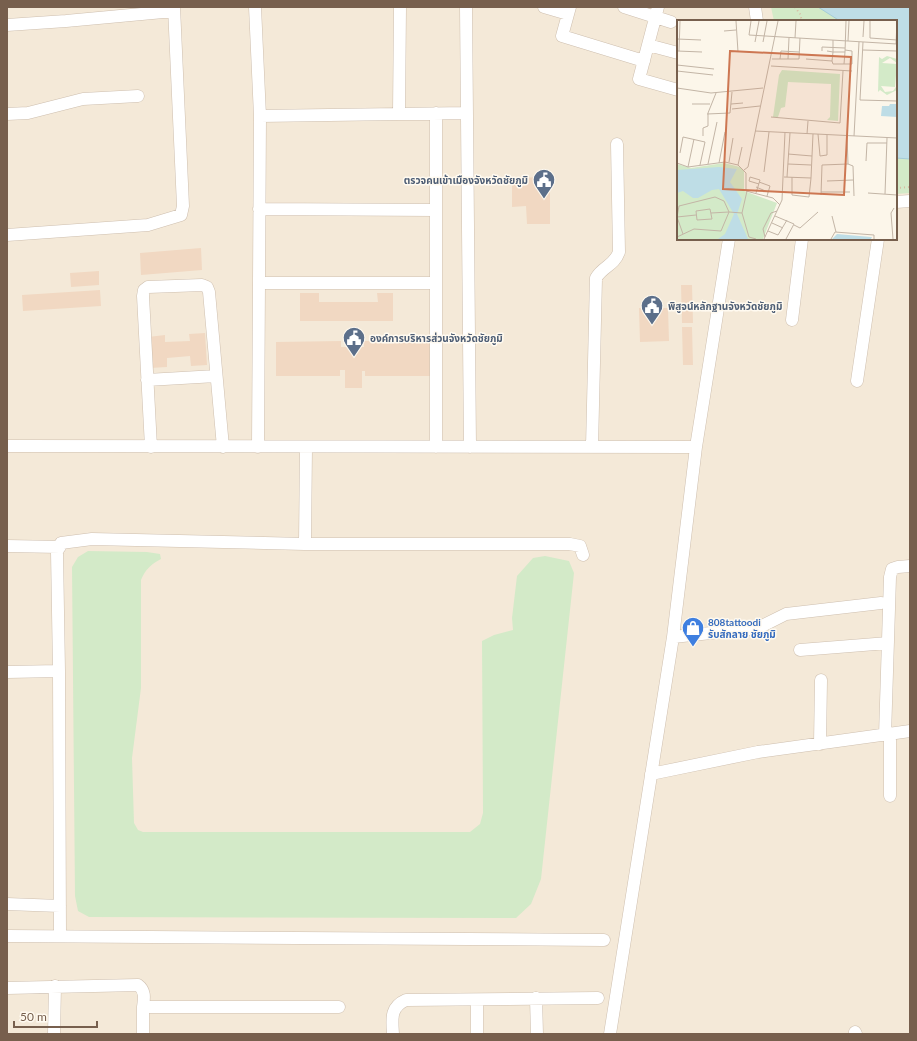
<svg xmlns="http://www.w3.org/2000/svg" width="917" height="1041" viewBox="0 0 917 1041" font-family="Lato,'Noto Sans Thai',sans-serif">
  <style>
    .residential { fill: #f4e9d8; fill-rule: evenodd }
    .green { fill: #d3eac8 }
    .water { fill: #bedde6; stroke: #a4ccd8 }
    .building { fill: #f1d8c2 }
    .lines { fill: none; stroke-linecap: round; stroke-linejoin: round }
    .minor-casing { stroke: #cebfaf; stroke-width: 13 }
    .path { stroke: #d7bca4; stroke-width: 2; stroke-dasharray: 1 3; stroke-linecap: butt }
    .minor { stroke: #fff; stroke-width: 12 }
    .labels { text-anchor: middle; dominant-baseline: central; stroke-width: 3; stroke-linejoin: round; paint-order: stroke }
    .service-label { font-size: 10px; font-weight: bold; fill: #4e5e75; stroke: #fffaf0; text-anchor: start }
    .shop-label { font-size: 10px; font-weight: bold; fill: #366cbe; stroke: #fffaf0; text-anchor: start }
    .inset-road { fill: none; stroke: #c3b5a6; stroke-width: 1 }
    .view { fill: #cd7752; fill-opacity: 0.15; stroke: #cd7752; stroke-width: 2 }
    .inset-edge { fill: none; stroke: #775f4d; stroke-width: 2 }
  </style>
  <rect width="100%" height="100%" fill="#fcf6ea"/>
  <path class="residential" d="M7,7h903v1027h-903zM678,21h218v218h-218z"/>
  <path class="green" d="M771,7h139v186l-14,1v-173h-122z
    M88,551l59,1 13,2 1,5c-10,5 -16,11 -20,21v108l-9,70 2,65 4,7 5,2h327l10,-8 3,-11 -1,-172 12,-6 19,-5 -1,-12 5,-42 16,-18 12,-2 24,5 5,12 -33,306 -10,25 -15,14 -427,-1 -11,-6 -3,-15 -3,-329 6,-10z"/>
  <path class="water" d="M818,7h92v152l-14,-1v-137h-56z"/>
  <path class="building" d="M550,177v47h-23l-1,-18 -14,1v-29z
    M201,248l1,22 -61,5 -1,-22z
    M99,271v14l-28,2 -1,-14z
    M681,285h11l1,38h-11z
    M100,290l1,16 -78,5 -1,-16z
    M300,293h19v9h59l-1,-9h16v28h-93z
    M639,308h29l1,33 -29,1z
    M682,327h10l1,38h-10z
    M205,333l2,32 -16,1 -1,-10 -23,2v9l-17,1 -2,-31 17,-2v7l25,-1 -1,-7z
    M341,341v6h23v-6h68v35h-67v-5h-3v17h-17v-18h-5v6h-64v-34z"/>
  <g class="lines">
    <g class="minor-casing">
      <path id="minor" d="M255,7l5,109
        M466,7l4,440
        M544,7l24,7
        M570,7l-8,29 82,25
        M624,7l47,15
        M658,7l-19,72 39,11
        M755,7l2,14
        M7,25l59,-4 108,-10
        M648,45l30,8
        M399,113l1,-106
        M436,113v334
        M7,114l21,-1 55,-14 55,-3
        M896,202l14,-1
        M259,209l177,1
        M7,235l141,-10 33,-10 2,-9 -9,-199
        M259,283h177
        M792,320l10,-81
        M147,380l69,-4
        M857,381l21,-142
        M7,446l689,1
        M151,447l-8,-151 1,-6 4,-3 54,-2 5,2 2,5 14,155
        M258,447l2,-331 207,-3
        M592,447l4,-169c7,-12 18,-12 23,-26l-2,-108
        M305,544l1,-97
        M7,546l53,1
        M673,637l85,-9 28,-14 95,-11
        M800,650l88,-7
        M7,672l52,-1
        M890,734v62
        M885,735l5,-158 2,-8 6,-2 12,-1
        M820,744l1,-64
        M651,774l107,-22 152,-21
        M7,904l53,2
        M7,936l597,4
        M60,936l-1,-265 -2,-119 4,-9 31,-4 213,5h265l10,2 3,9
        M7,988l131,-3c8,6 6,14 5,22
        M536,998l1,36
        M855,1032l1,2
        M54,1034l1,-48
        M143,1034v-27h196
        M393,1034c-1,-15 -3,-27 13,-34l192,-2
        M477,1034v-34
        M610,1034l63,-397 23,-190 33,-208"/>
    </g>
    <path class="path" d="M795,7l5,7 2,7
      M896,188l14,-1"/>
    <use href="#minor" class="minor"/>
  </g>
  <defs>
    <g id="civic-pin" transform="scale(1.15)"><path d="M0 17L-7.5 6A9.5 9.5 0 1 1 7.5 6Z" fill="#5c6f8a" stroke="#fffaf0"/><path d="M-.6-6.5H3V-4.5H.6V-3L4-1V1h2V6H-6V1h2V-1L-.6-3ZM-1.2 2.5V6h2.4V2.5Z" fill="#fff"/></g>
    <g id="shop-pin" transform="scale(1.15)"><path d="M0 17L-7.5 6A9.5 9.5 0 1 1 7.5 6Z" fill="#3f7fe0" stroke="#fffaf0"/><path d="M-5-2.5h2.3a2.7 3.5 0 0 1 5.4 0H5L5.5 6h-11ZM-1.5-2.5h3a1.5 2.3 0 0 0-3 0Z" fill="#fff"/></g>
  </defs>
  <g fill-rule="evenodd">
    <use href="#civic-pin" x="544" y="180"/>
    <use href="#civic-pin" x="652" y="306"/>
    <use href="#civic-pin" x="354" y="338"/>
    <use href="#shop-pin" x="693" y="628"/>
  </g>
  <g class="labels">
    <g class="service-label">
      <text x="528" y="180" text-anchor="end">ตรวจคนเข้าเมืองจังหวัดชัยภูมิ</text>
      <text x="668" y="306">พิสูจน์หลักฐานจังหวัดชัยภูมิ</text>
      <text x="370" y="338">องค์การบริหารส่วนจังหวัดชัยภูมิ</text>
    </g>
    <g class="shop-label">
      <text x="708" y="622">808tattoodi<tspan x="708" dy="12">รับสักลาย ชัยภูมิ</tspan></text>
    </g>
  </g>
  <g transform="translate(677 20)">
    <rect width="220" height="220" fill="#fcf6ea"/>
    <path d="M210,36l10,3v4l-7,-5 -8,5 15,1 -2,23 -14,-1 4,6 8,-1 3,-4 1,-9v12l-10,5 -7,-5 -2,2 1,-35 3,2zM105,50l58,4 -2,47 -11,-1 3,-3 1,-33 -43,-2 -3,25 -4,1 -3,9h-5l6,-42zM47,143l16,4 4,4v20l33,12 -14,36h-86v-75l14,4z" fill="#d3eac8"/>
    <path d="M213,84h7v13l-16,-1 1,-10h7zM42,147l18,2 -7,13 12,17 -5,15 11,25h-30l7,-5 9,-20 -15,-25 -7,1 -14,8h-5l-10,-7 -6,2v-23zM160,214l34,3h1l-1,2h-39z" fill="#bedde6"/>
    <path class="inset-road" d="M59,1l2,31M74,1l-2,14 148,9M193,1v17l27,2M47,11l12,-1M186,17l1,-16M118,18l1,-17M0,19l24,1M156,20v12h12l1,-31M171,21l1,-20M78,22l4,-21M86,22l4,-21M186,22l-3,58 37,1M219,24l1,-23M186,30l34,1M0,31l25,1M2,31l1,-30M145,31v-4l23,1M95,39h27l1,-21M103,39l1,-8 18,1M111,39l1,-21M129,39l26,2 1,-9 -6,-1M155,41l1,3h19v-13l-7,-1M167,44l1,-12M0,45l37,4M94,46l81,5M0,51l36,4M0,68l34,5 52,-5M15,84h18M54,84l12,-1M55,89l28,-3M30,94l23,-1 2,-21M94,97l69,6 3,-52M78,111l142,7M130,114l1,-13M141,114l2,22 7,-1v-20M26,116v-8l5,-2v-13l8,-20M170,116l1,28 5,2 1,30M177,116l5,-94M3,133l3,-16 22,5 -5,23M111,134l24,2M189,141l1,-18h20M52,142l4,-24M0,143l11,4 37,-5 13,3 8,8v18l27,7 7,7M42,143l6,-31M31,144l9,-42M111,144l23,1M61,145l4,-18M11,147l6,-28M67,150l4,-3 30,-146M87,152l5,-40M107,157l27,1 2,-44M110,157l3,-44M115,157v18l17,2 2,-19M150,161l26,-1M82,162l11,4 -3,10M79,167l12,5M144,172h29M79,173l4,-13 -10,-3 -1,4 10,3M191,173l29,2M208,174l2,-56M144,175l1,-30 26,-1M33,189l2,10 -15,1 -1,-9zM65,193l5,-22M98,196l19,8 -8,15M155,196l4,16M0,197l19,-2M95,203l11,5M117,205l6,3 18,-16M91,211l10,4 9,-15M6,214l-6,-17 2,-11 36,-9 9,4 5,11 -18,1M0,217l17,-8 27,2 8,-19 13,1 7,24 7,2M88,217l-2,-8 8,-16 6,-2M87,219l18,-39 3,-68M154,219l4,-7 39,3v4M216,219l-2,-26 3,-5"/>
    <path class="view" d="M53,31l121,6 -7,138 -121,-6z"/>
    <rect width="220" height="220" class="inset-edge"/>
  </g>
  <rect width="917" height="1041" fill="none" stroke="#775f4d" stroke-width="16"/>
  <path d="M14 1021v6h83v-6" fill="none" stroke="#775f4d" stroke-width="2"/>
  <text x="20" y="1021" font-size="12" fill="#775f4d" stroke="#fffaf0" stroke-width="3" paint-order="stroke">50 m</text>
</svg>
